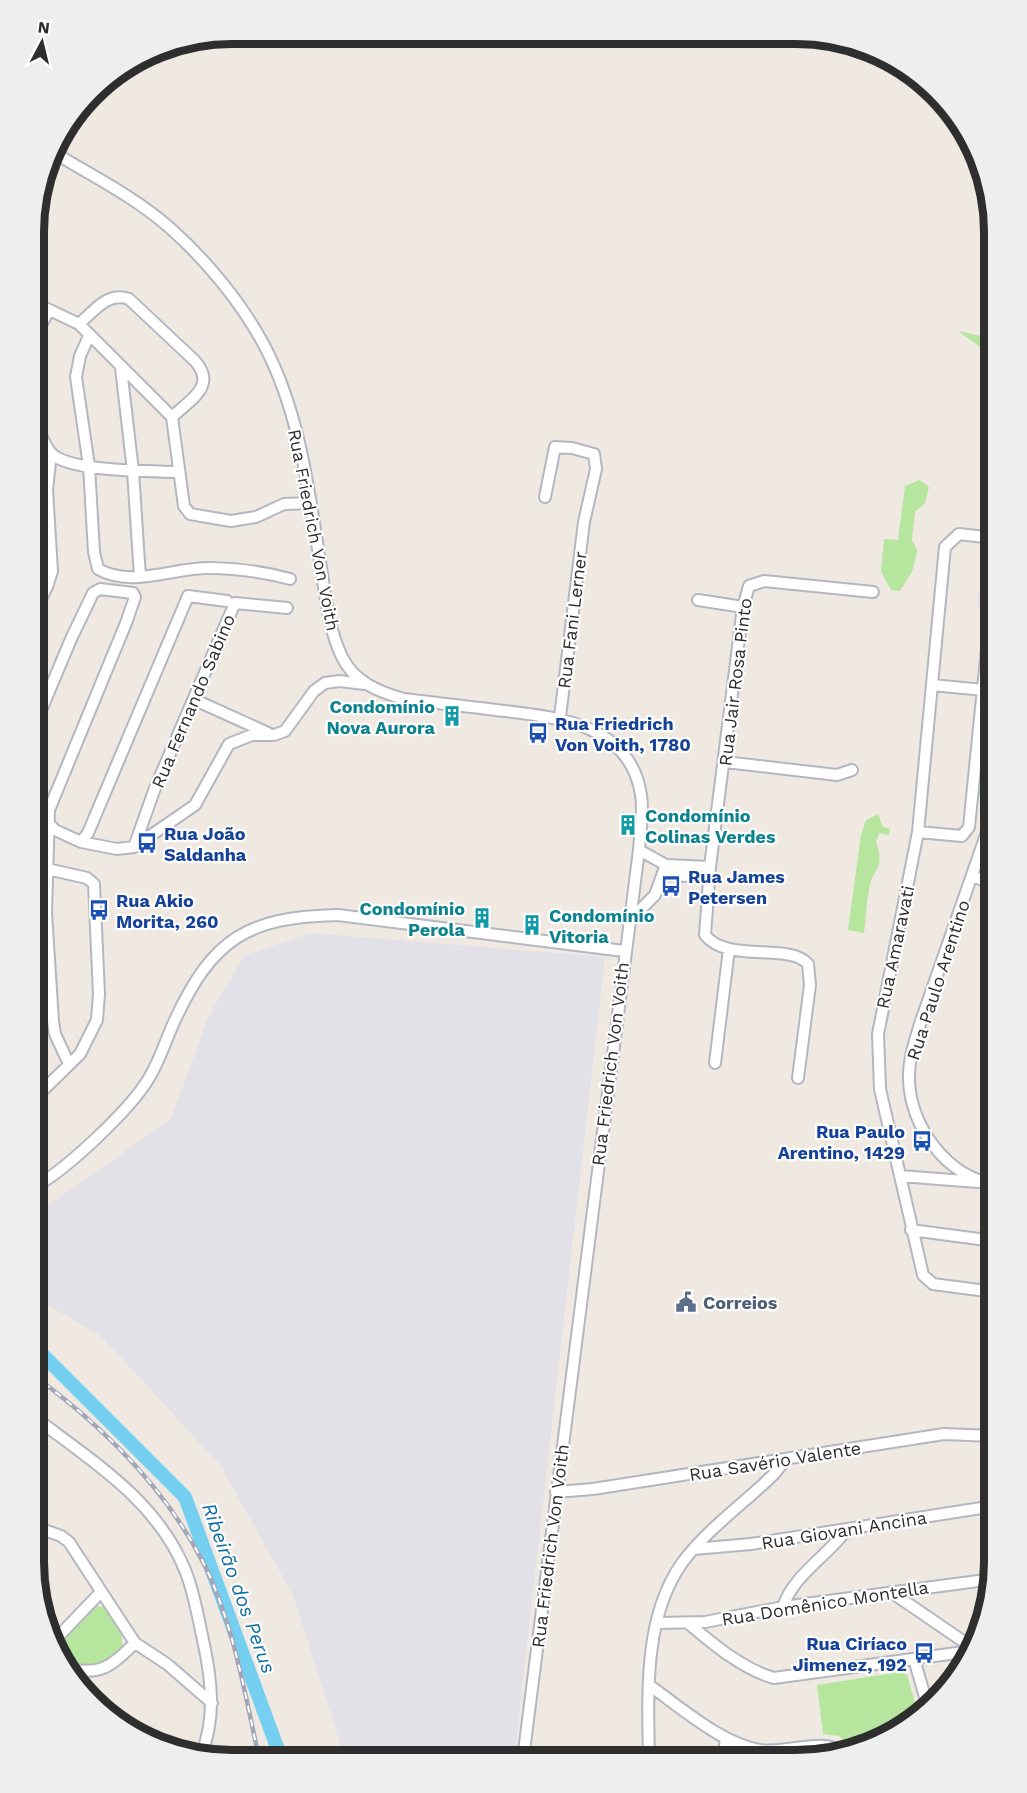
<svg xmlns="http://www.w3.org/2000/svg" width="1027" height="1793" viewBox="0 0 1027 1793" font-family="'Work Sans',sans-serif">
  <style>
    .industrial { fill: #e3e1e8 }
    .green { fill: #b6e59e }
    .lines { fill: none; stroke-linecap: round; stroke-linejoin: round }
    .river { stroke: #75cff0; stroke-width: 14 }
    .minor-casing { stroke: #b4b7c1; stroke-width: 14 }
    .minor { stroke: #fff; stroke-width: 10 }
    .rail-casing { stroke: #a3a6b8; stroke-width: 4.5 }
    .rail { stroke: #fff; stroke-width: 2; stroke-dasharray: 7; stroke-linecap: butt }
    .labels { text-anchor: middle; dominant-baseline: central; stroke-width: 4.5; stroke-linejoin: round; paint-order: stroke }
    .street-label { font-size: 18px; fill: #2e2e2e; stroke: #fff }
    .culture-label { font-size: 18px; font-weight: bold; fill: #0d838f; stroke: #fff; text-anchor: end }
    .transit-label { font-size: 18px; font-weight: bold; fill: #164399; stroke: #fff; text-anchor: start }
    .service-label { font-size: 18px; font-weight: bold; fill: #4e5e75; stroke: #fff; text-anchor: start }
    .water-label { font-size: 20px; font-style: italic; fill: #0d6fa3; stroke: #fff }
    .rim { fill: none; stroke: #2e2e2e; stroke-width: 8 }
  </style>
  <rect width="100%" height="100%" fill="#efe9e1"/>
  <path class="industrial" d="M985,548l5,1 -8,58 -5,-1z
    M310,933l295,24 -91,802h-169l-52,-164 -73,-130 -118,-128 -69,-41v-80l138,-97 37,-102 37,-62z"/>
  <path class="green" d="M958,331l36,8v18z
    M920,480l9,7 -4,16 -10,9 -3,28 5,10 -4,20 -13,21 -9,-1 -10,-19 3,-32 14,1 7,-54z
    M983,746l11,2v40l-9,12 -9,-5z
    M878,814l5,13 7,2 -1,6 -10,-2 -3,9c10,28 -4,26 -7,48 -3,14 -3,29 -5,43l-16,-3 13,-95 5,-15z
    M97,1606l7,1 18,29v12l-25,17 -35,-2 -7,-15 33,-38z
    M906,1671l13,45 -3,3 -61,31 -16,-14 -16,-2 -6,-49z"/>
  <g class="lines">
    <path class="river" d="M33,1345l152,152 96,261"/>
    <g class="minor-casing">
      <path id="minor" d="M51,151c40,24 84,46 119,77 36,32 71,74 94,117 34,64 44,139 55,210 6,34 8,71 23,102 12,25 37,35 62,42 31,4 61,7 92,11 58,7 134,12 145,85 3,19 -1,37 -2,55l-116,909
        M35,303l44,21 93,93 12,89 6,8 41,7 25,-4 28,-13 27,-1
        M79,324c15,-13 29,-33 50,-25l66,62c22,25 -4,38 -23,56
        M89,336l-9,20 -4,21 13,89 5,86 4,17c33,19 74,-1 110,-1 27,0 56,4 82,11
        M34,339l15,-29
        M121,368l12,103 7,106
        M34,405l2,19
        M34,422c7,10 10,25 19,33 22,17 97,16 125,17
        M545,497l10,-50 17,1 22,6 2,15 -12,53 -24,195
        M47,587l5,-16 -5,-81 4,-37
        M698,600l45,7
        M34,612l13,-25 -13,-5
        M932,685l62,6
        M195,700l73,33
        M34,727l37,-88 22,-46 7,-4 33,4 2,4 -9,26 -77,187 -3,103 7,108 2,13 14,30
        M725,762l112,13 15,-5
        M34,809l21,21 26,12 36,7 17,-2 61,-42 34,-61 23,-9h22l11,-4 29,-40 11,-8 14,-2 26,3
        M918,832l44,4 7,-9 25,-247
        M81,842l7,-9 100,-237 39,5
        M134,847l21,-59 80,-185 52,5
        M639,850l27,15 44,2
        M664,874l45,4
        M972,876l22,8
        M628,922l27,-27 11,-30
        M34,924l12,-11
        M994,1041l-3,-22 3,-13
        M715,1063l14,-114
        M798,1078l12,-93 -2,-21c-19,-22 -80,0 -103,-29l5,-68 33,-260 6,-21 15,-5 109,11
        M34,1099l46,-45 17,-34 2,-26 -5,-110 -7,-6 -53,-12
        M900,1176l78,6
        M994,1184c-47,-7 -84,-58 -85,-104 -1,-21 6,-39 12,-59l73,-209
        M33,1188c33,-18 97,-78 116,-110 11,-18 17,-39 26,-58 38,-82 73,-103 163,-105l286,36
        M911,1230l83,11
        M994,1292l-61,-8 -10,-9 -43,-186 -2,-55 40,-202 27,-285 14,-13 26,3 9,6
        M33,1416c57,44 123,83 152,154 9,22 13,47 18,70 9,41 13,77 -2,116
        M556,1492l37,-3 351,-55 50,2
        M33,1526l28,10 8,6 66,101 32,21 45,39
        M694,1549l57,-5 243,-38
        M891,1592l82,56
        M783,1607c10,-32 45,-51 64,-78
        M658,1623l47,-1 78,-15 210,-28
        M688,1623c25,21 54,46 86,55l197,-27
        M52,1643l48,-50
        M914,1659l14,48
        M65,1669c37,6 44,-1 70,-26
        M649,1685c31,22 73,59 111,65 24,4 64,-13 81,2
        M649,1760c-1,-64 -6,-142 33,-197 25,-34 63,-60 93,-90l11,-14
        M723,1760l3,-22"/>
    </g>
    <use href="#minor" class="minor"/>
    <g class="rail-casing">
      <path id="rail" d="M33,1375c70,51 133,113 172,191 29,60 40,128 54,192"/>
    </g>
    <use href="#rail" class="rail"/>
  </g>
  <defs>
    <g id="building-bare" transform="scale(1.62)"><path d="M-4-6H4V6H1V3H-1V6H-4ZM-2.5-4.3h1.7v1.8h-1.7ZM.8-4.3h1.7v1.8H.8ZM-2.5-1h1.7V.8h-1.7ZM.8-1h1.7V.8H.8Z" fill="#0f9aa8" stroke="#fff" stroke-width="2.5" paint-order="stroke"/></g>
    <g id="bus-bare" transform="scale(1.62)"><path d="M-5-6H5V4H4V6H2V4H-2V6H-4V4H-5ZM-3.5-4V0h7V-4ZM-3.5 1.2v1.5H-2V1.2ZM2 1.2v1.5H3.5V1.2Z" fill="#1a4fb4" stroke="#fff" stroke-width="2.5" paint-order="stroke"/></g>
    <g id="civic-bare" transform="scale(1.62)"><path d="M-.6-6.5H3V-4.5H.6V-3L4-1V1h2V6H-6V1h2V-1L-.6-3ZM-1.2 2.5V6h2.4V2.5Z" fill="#5c6f8a" stroke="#fff" stroke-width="2.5" paint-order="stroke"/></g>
  </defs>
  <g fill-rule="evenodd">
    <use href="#building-bare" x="452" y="716"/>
    <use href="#bus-bare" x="538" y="733"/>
    <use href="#building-bare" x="628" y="825"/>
    <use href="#bus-bare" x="147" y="843"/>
    <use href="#bus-bare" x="671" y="886"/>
    <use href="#bus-bare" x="99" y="910"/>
    <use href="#building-bare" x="482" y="918"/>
    <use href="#building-bare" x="532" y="925"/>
    <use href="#bus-bare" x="922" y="1141"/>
    <use href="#civic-bare" x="686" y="1302"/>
    <use href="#bus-bare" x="924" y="1653"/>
  </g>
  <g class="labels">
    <g class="street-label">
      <text transform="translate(314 530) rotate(79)">Rua Friedrich Von Voith</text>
      <text transform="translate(572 620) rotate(-83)">Rua Fani Lerner</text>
      <text transform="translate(735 682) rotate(-83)">Rua Jair Rosa Pinto</text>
      <text transform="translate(193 701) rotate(-67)">Rua Fernando Sabino</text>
      <text transform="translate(895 947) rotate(-78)">Rua Amaravati</text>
      <text transform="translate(938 980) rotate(-72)">Rua Paulo Arentino</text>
      <text transform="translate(610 1064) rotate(-83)">Rua Friedrich Von Voith</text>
      <text transform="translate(775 1461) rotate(-9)">Rua Savério Valente</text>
      <text transform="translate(844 1530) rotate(-9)">Rua Giovani Ancina</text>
      <text transform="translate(550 1546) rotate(-83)">Rua Friedrich Von Voith</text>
      <text transform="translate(825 1603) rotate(-9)">Rua Domênico Montella</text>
    </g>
    <g class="culture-label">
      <text x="435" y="706">Condomínio<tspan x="435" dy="21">Nova Aurora</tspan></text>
      <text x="645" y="815" text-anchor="start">Condomínio<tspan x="645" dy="21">Colinas Verdes</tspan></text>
      <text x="465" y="908">Condomínio<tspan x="465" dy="21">Perola</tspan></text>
      <text x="549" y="915" text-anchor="start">Condomínio<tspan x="549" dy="21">Vitoria</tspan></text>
    </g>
    <g class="transit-label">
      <text x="555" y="723">Rua Friedrich<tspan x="555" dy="21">Von Voith, 1780</tspan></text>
      <text x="164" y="833">Rua João<tspan x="164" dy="21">Saldanha</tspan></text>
      <text x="688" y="876">Rua James<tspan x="688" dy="21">Petersen</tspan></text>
      <text x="116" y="900">Rua Akio<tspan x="116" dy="21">Morita, 260</tspan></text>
      <text x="905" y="1131" text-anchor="end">Rua Paulo<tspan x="905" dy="21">Arentino, 1429</tspan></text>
      <text x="907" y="1643" text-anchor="end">Rua Ciríaco<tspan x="907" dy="21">Jimenez, 192</tspan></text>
    </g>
    <g class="service-label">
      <text x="703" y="1302">Correios</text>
    </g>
    <g class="water-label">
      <text transform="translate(239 1588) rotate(70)">Ribeirão dos Perus</text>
    </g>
  </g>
  <path d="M0 0H1027V1793H0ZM232 44H796A188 188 0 0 1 984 232V1562A188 188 0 0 1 796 1750H232A188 188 0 0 1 44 1562V232A188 188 0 0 1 232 44Z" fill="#eee" fill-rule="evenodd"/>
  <path class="rim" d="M232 44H796A188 188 0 0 1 984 232V1562A188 188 0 0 1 796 1750H232A188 188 0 0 1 44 1562V232A188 188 0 0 1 232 44Z"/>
  <g transform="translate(42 42) rotate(7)" stroke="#ffffff" stroke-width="4.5" paint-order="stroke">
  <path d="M0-4.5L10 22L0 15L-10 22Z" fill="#2e2e2e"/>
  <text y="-9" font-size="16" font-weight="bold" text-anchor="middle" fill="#2e2e2e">N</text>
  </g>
</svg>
